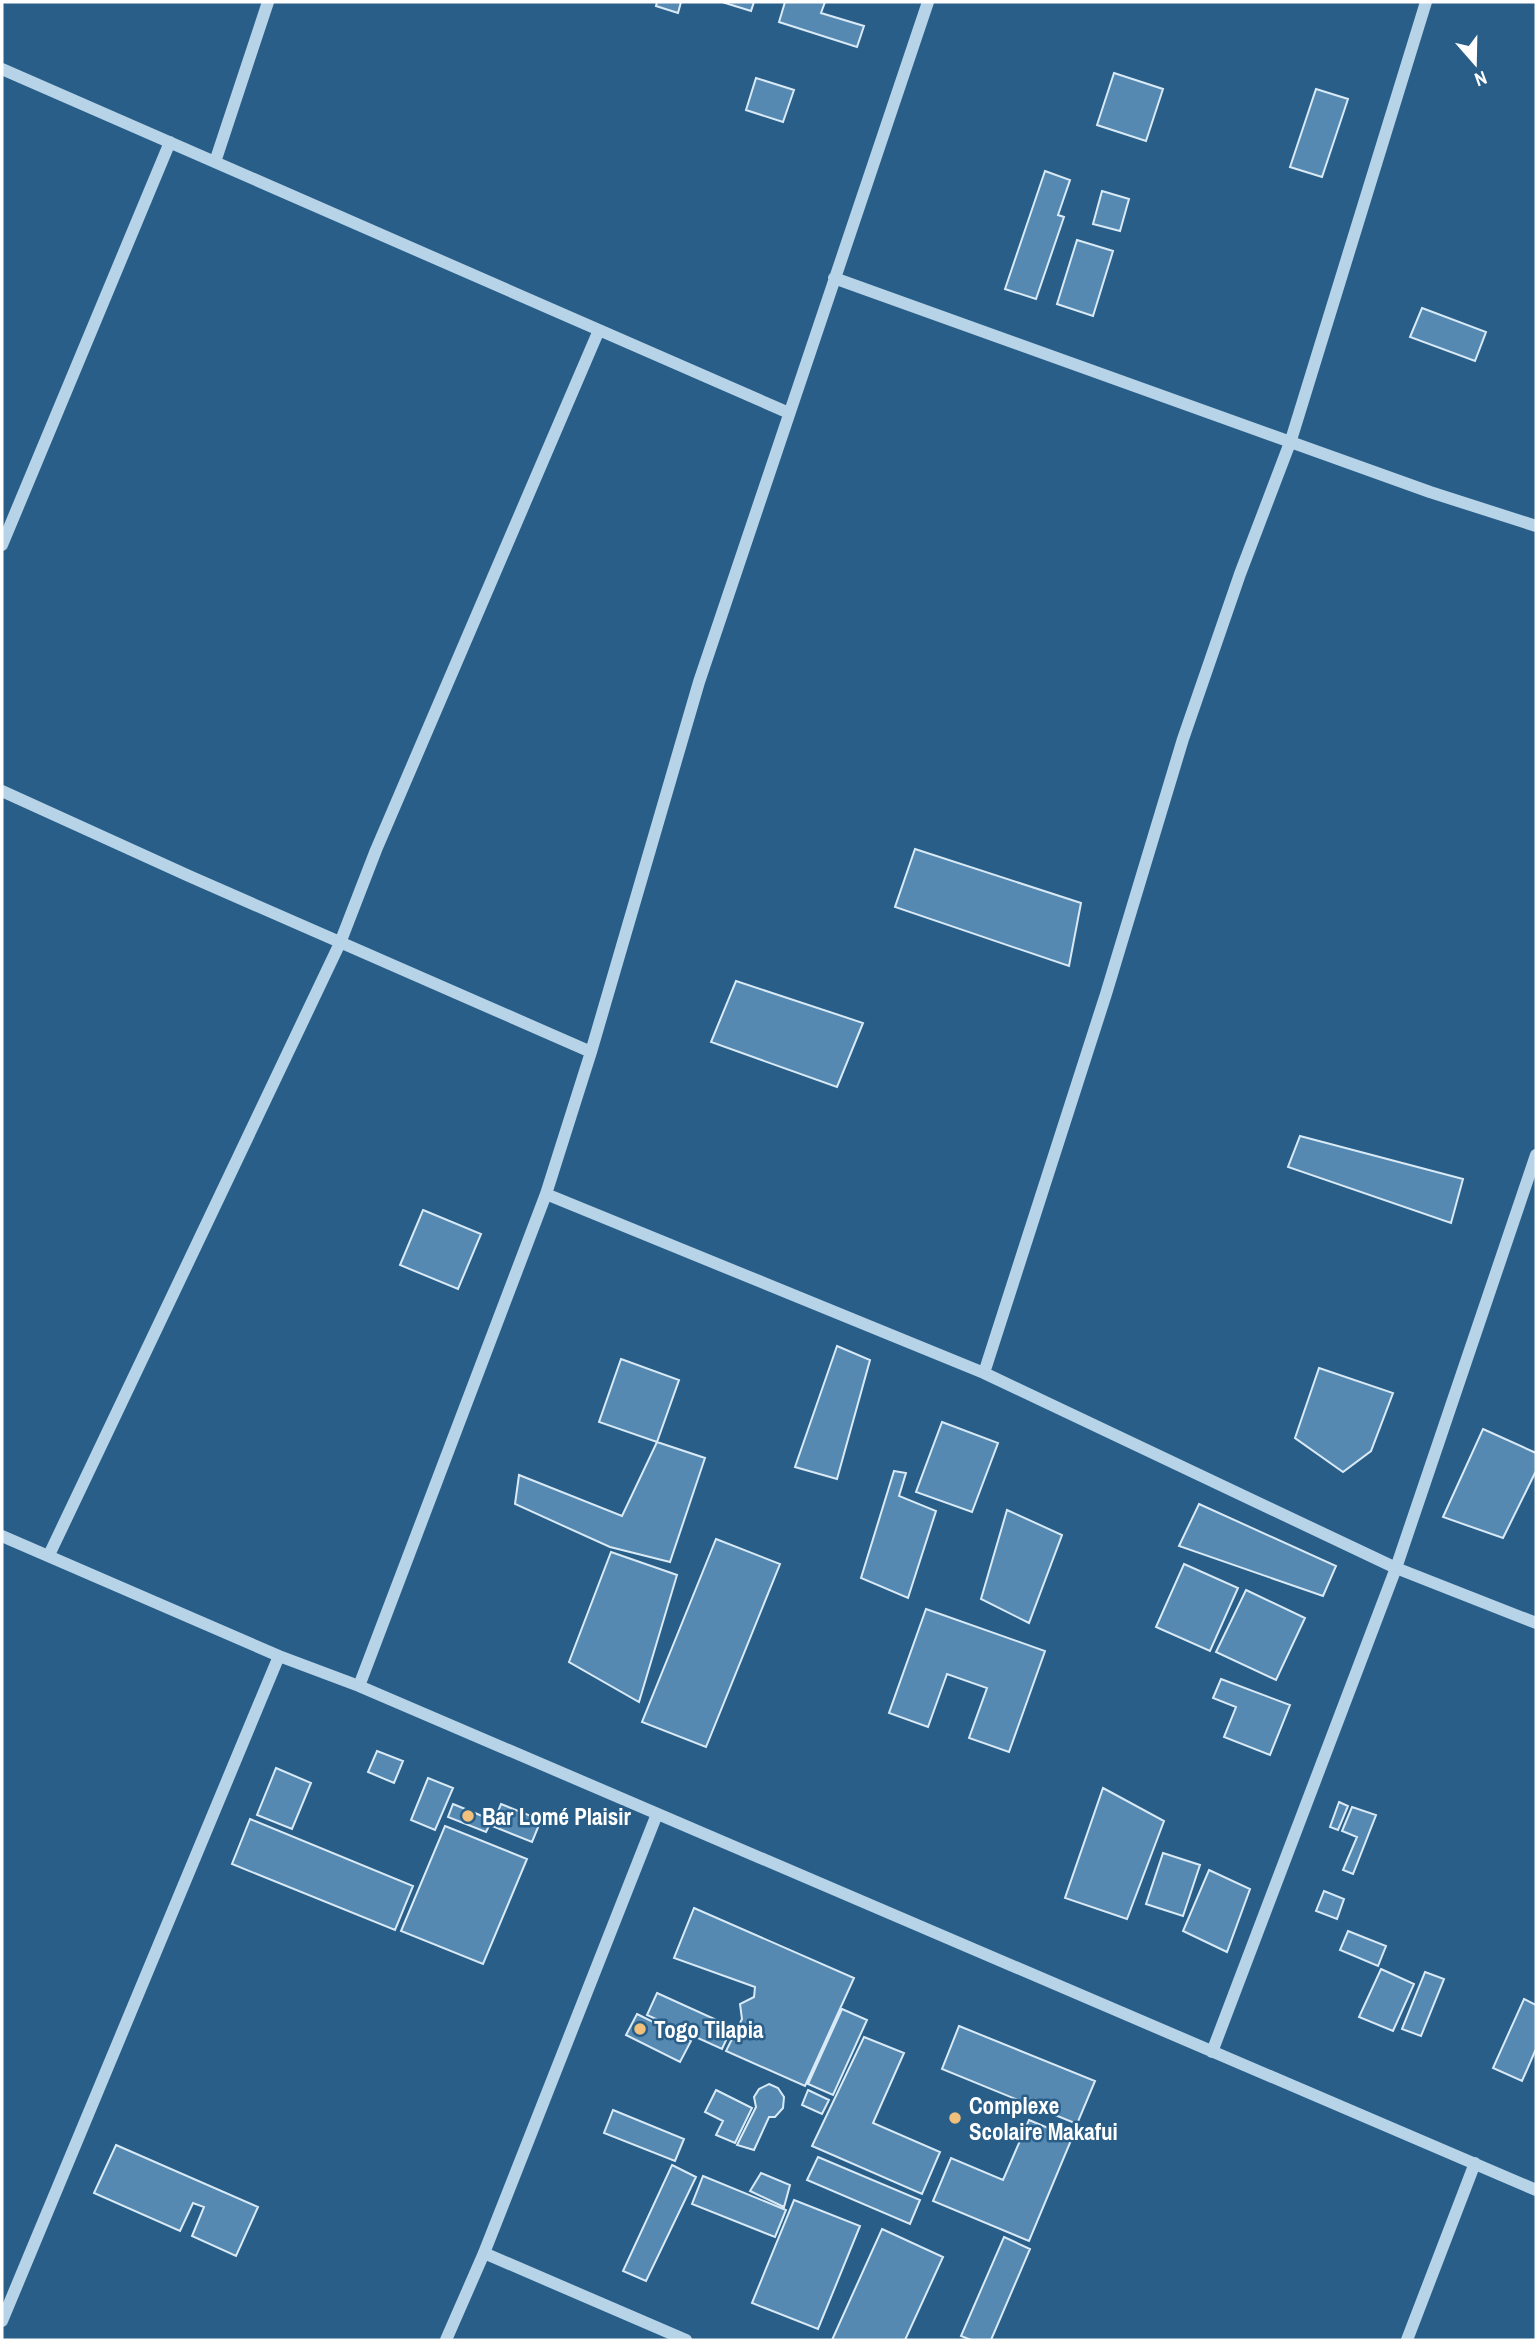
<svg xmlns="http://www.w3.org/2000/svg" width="1538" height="2342" viewBox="0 0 1538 2342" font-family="'Archivo Narrow',sans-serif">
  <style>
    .building { fill: #5689b1; stroke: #d9eaf7; stroke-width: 2 }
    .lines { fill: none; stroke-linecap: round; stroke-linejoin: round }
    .minor { stroke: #b6d3e8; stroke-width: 12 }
    .poi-dot { fill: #f0c07c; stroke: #295e88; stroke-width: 2.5 }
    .labels { text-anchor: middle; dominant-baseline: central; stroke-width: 5; stroke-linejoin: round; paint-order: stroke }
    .poi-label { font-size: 23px; font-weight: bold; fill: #fff; stroke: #295e88; text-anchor: start }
  </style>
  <rect width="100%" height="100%" fill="#295e88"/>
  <path class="building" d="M657,2h24l-3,11 -22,-7z
    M722,2h32l-3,9z
    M785,2h40l-4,11 43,13 -7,21 -78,-25z
    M1114,73l49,16 -17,52 -49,-16z
    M756,78l38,12 -11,32 -37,-12z
    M1316,89l32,10 -26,78 -32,-10z
    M1045,171l25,9 -12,35 6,2 -28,82 -31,-10z
    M1102,191l27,8 -9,32 -27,-7z
    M1077,240l36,11 -20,65 -36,-12z
    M1422,308l64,24 -11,29 -65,-24z
    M915,849l166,54 -12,63 -174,-59z
    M736,981l127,42 -26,64 -126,-45z
    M1300,1136l163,43 -12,44 -163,-56z
    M423,1210l58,24 -23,55 -58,-24z
    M837,1346l33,14 -33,119 -42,-12z
    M621,1359l58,21 -22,62 -58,-20z
    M1319,1368l74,25 -22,58 -28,21 -48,-34z
    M942,1422l56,21 -26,69 -56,-20z
    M1483,1429l53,24v18l-33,67 -60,-21z
    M657,1442l48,16 -35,104 -60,-15 -95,-43 4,-29 103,41z
    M894,1471l12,2 -7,23 37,15 -28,87 -47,-20z
    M1199,1504l137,62 -13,30 -144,-50z
    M1007,1510l55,25 -33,88 -48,-24z
    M716,1539l64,25 -74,183 -64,-25z
    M611,1552l66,23 -38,127 -70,-40z
    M1184,1564l54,24 -28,63 -54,-24z
    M1246,1590l59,28 -29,62 -60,-28z
    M926,1609l119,42 -36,101 -40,-14 18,-50 -40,-14 -19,53 -39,-14z
    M1221,1679l69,26 -20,50 -46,-18 12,-30 -23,-9z
    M377,1751l26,10 -9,22 -26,-11z
    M276,1768l35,15 -19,46 -35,-14z
    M428,1778l25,10 -18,42 -24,-10z
    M1103,1788l61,33 -37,98 -62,-21z
    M1339,1802l9,4 -10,24 -8,-3z
    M453,1804l39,16 -6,12 -38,-15z
    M501,1804l40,16 -9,22 -40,-16z
    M1352,1807l24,8 -23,59 -10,-4 14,-33 -15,-6z
    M250,1819l163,67 -18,44 -163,-66z
    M445,1826l82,33 -44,105 -82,-33z
    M1163,1853l37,12 -17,51 -37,-12z
    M1209,1870l41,19 -23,63 -44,-21z
    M1324,1891l20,8 -7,20 -21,-8z
    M694,1908l160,70 -49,108 -79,-35 16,-32 -2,-15 14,-7 1,-10 -81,-29z
    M1348,1931l38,15 -8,20 -38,-16z
    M1381,1969l33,15 -21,47 -34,-14z
    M1425,1972l19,7 -23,57 -19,-7z
    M657,1993l75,34 -10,22 -75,-34z
    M1524,1999l12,6v44l-14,32 -29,-13z
    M842,2009l25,11 -34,75 -25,-11z
    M637,2014l54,27 -11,21 -54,-27z
    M959,2026l136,55 -18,43 -135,-55z
    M864,2037l40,16 -31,70 67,29 -18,42 -110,-48z
    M769,2084l9,4 6,9 -1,11 -8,9h-6l-15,33 -17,-5 19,-38 -2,-10 5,-8z
    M716,2090l36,18 -17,35 -19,-8 7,-14 -18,-9z
    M808,2090l21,10 -7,14 -20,-9z
    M613,2110l71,29 -9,22 -71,-28z
    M1029,2120l43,18 -43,103 -96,-40 18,-43 52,22z
    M116,2145l142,62 -22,49 -44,-20 12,-29 -11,-4 -13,28 -86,-38z
    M818,2157l102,43 -10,24 -103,-44z
    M672,2165l24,12 -50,104 -23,-10z
    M761,2173l29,12 -6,22 -34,-16z
    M703,2176l83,34 -11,27 -83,-33z
    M794,2200l66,26 -42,103 -66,-26z
    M882,2229l61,28 -38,83h-73z
    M1004,2237l26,12 -39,91h-20l-10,-4z"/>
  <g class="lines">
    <path class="minor" d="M2,69l787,344
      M215,162l53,-160
      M834,278l596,214 106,34
      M2,545l168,-403
      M2,791l187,85 402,176
      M546,1194l438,179 412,195 140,55
      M984,1373l122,-379 77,-255 57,-165 51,-134 135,-438
      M2,1536l277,120 80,30 1177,504
      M49,1555l291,-612 36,-93 223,-520
      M359,1686l187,-492 45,-142 108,-370 229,-680
      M1212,2052l184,-484 140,-413
      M484,2253l202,87
      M2,2321l277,-665
      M446,2340l38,-87 173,-439
      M1407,2340l68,-177"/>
  </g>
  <g class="poi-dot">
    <circle cx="468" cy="1816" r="7"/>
    <circle cx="640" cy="2029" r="7"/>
    <circle cx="955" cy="2118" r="7"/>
  </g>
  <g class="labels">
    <g class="poi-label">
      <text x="482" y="1816">Bar Lomé Plaisir</text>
      <text x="654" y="2029">Togo Tilapia</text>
      <text x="969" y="2105">Complexe<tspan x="969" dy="26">Scolaire Makafui</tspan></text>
    </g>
  </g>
  <rect width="1538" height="2342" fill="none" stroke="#ffffff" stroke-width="7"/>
  <g transform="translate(1475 63) rotate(160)" stroke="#295e88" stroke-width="5" paint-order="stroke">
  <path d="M0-5L12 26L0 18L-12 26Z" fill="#ffffff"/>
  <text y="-10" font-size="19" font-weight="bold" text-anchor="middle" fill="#ffffff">N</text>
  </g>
</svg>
